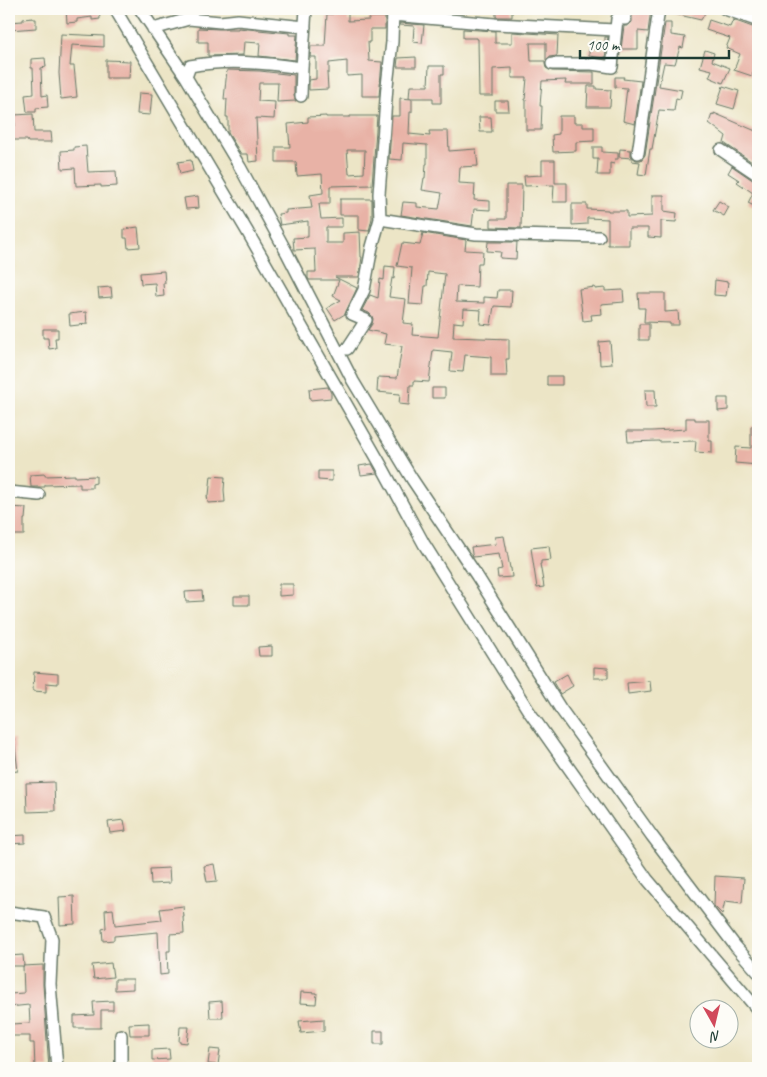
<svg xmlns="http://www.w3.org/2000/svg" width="767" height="1077" viewBox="0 0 767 1077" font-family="Caveat,sans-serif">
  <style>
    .building { fill: #e8b2a6; fill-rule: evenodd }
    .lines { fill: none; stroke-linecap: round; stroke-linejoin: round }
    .minor-casing { stroke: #677867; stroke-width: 14 }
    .minor { stroke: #fff; stroke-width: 11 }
  </style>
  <rect width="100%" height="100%" fill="#fdfcf7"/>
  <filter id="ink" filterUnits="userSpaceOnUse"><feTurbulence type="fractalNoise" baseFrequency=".02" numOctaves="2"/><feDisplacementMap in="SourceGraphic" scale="10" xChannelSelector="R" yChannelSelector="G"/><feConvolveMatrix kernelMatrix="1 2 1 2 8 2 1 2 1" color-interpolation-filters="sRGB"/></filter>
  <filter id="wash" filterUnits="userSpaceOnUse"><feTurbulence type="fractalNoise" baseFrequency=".0096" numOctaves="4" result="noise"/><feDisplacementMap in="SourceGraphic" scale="20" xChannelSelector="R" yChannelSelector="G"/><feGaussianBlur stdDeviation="1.12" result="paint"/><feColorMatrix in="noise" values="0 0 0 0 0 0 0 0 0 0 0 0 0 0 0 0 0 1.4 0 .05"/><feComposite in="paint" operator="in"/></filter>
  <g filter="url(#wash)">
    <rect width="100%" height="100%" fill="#ece5c6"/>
    <g id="blocks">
      <path class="building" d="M66,9h33l1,10 -8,1v-3l-15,2v3l-10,1z
        M333,9h15v12l21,-1v-3h16v12h-15v13h-2l1,19 13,1 -3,34h-17v-21l-15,1v-15l-18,2v10h-2l1,16 -19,1v-10l7,-1v-22h-6l1,-11h14l2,-32h6z
        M496,9h16v8h-16z
        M632,9h19l-3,23 -10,-1v18h-17l3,-23h4l4,-4z
        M667,9h24v1l15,1 -5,9 -35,-8z
        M33,18v1h3v9l-27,2v-8l14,-1v-2z
        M709,20l21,7 3,-7 25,9v29l-6,18 -18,-6 6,-16 -14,-6 4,-10 -24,-8z
        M400,23l24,2 -2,18 -9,-1 1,-16 -14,-1z
        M665,23h6v12l14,2 -2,11 -3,-1 -5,17 -11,-1 -5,23 23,4 -2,9 -4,-1 -2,13 -15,-1 -7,39h-2l-4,26 -8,-1 2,-12 -8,-1v-3l-13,-1 1,-8 11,1v6l5,4h5l4,-5z
        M198,28l21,1h19v-1l51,5v2h8l-2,25 -36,-4 1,-13 -16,-1 -1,13 -35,1v-14h-10z
        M463,29l32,2v12h17v-11l46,3 -1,21 -8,1 -3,3v-17h-16l1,18h14v3l1,4 6,3 42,1v12h-29l1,-4 -24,1 -2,25h2l-1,24h-15v-30h-1l2,-22h-15v-10l-19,1v27h-14l-1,-57h-1v-1h-14z
        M61,34l43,2v11l-32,-2 -2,21h4l3,31 -16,2 -2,-26z
        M605,37h3l-3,21 -16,-2v-7h16z
        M705,50l9,3 -2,8 18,7 -7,15 -14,-6 3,-7 -12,-3z
        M416,57v10h-19l1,-9z
        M45,58l1,9 -5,1 1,28 5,-1 1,12 -12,1v4h-9l-2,-17 9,-1 -1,-26h-2v-9z
        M106,60l24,1 -1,17h-23z
        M429,66h15v8h-3v29h-8v-5h-24l1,-12h18z
        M227,70l33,1 34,4v21l2,5 -19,1 1,-19h-19l-1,18 17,1 -1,17 -18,-1 2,43 -9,1 -1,-8h-7l-13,-21v-16h-2l1,-18h-3z
        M615,77h9l-1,2 18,2 -6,43 -12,-3 4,-33 -12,-1z
        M588,86h8v3l15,1 -1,17h-23z
        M723,86l16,5 -5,18 -17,-5z
        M139,93l13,1 -2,21 -13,-1z
        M400,98l12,1v13h-2l-1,22 21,2 -1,-5h19l1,20 27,-2 2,17 -18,1 -1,16 16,1 -1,16 16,1v9l-16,-1 -2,17 -71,-11 2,-13 14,1v4l22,2 3,-16 -20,-3 2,-12h1l1,-14h1v-19l-24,-2 -1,17 -13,-1 3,-43h8z
        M495,101h13l1,10h-14z
        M714,113l44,19 -3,11 3,1v22l-34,-23 2,-7 -17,-13 3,-9 2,1z
        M33,114l1,18h17l1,10h-24l-1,-2h-14v-14h2l-1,-11z
        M326,116v1h24v-1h27l-5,69 -42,1v18h-11l2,15 21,-1v9h-16v16h17v-10l17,-1 1,25h1l-3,20h-24l22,11 -12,26 -10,6 -8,-12 14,-8 -8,-4 6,-16h-30l-1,-2v-6h8l-1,-23 -21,1 -1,-12 15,-1v-16l-28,4 -2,-11 8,-1v-3l26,-2 -2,-13 13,-2 -1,-19 -25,2 -1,-14h-20v-15h14l-2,-23 20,-2v-5zM347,150h18l-1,23 -15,1z
        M559,116h15v7h9v4h11v14l-18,1v9l-23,1 -1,-17 7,-1z
        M479,117h12l1,15h-12z
        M86,146l2,26 28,-1 1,15 -16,1v-2l-25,1 -1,-18 -13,1 -1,-18 13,-1v-3z
        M593,147h9v5l16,1v6h-3l-1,5 -4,-1v12h-13l1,-16h-5z
        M191,160l2,11 -13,3 -2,-12z
        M542,160h13v23h12v19h-14l1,-17 -29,1 -1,-10 18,-1z
        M732,166l22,15 4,1v26l-10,-5 5,-10 -16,-11 2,-2 -11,-7z
        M506,185h16l-1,43 -30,-1v-8h15z
        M652,195h12v16l13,2 -1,9 -15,-1v17l-13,-1v-9h-19v17h-21v-26l-21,-1v6l-15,1v-21h15v5l21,1v1h19v6l25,-1z
        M198,196l1,12 -13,1 -2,-11z
        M340,199h32v19l-3,13 -10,-1v-15h-19z
        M719,201l10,6 -5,9 -11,-6z
        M138,227l2,20 -12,1 -1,-10h-3v-9z
        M423,233l43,7 -1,10 18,1 -1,12h-4l-1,24 -20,-1 -1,16 28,1v-6l13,1 1,-8h14l-1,17 -17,-1 -3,19 -11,-1 1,-14 -17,-1 -1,14 -9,-1 -1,15 56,2v20h-3l1,17h-16v-19l-26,-2 -2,17 -13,-1 2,-19 -19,-2 -4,32 -15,-1v4h-4l-1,20 -10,-1 1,-10 -23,-2 1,-15 19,1 5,-32 -18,-2 2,-10 -18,-4 4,-6 1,-5 -1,-3 -3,-3 -7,-3 8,-15 8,3 2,-19 4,1 1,-14 10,1 -1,12 -2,-1 -3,19 17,2 -3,24 10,1 -1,11 26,2 7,-63 -17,-2 -1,14h-2l-2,19 -14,-1 3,-36 -15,-2 5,-23 18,2z
        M488,242h29l-1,17 -16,-1 1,-6 -14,-1z
        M164,271l1,12h-2l1,13 -8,1 -1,-14 -14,1 -1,-11z
        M715,280l13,2 -2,14 -12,-1z
        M111,287l1,10 -13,1 -1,-10z
        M595,287v2l10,-1v3l18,-1 1,12 -23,2 1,10 -11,1 1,5 -9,1 -4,-32z
        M638,293h27v19l13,-1 1,14h-9v-2l-26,-1 1,-14h-6z
        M86,312l1,12 -17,2 -1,-12z
        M639,324h10v16h-10z
        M43,329h15v9h-3l1,10 -7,1 -1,-11h-5z
        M610,341l2,23 -12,1 -1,-23z
        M547,376h15v9h-15z
        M328,387l3,6v5l-21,2 -1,-11z
        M432,388h13v10h-13z
        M645,390h10l1,17h-10z
        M718,398h10v12l-10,1z
        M686,418h9v2h14v21h3v12l-17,-1 1,-11 -37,1v-1l-31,1 -1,-11h26l33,-2z
        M751,426h7v39l-23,-2 1,-16 15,1z
        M372,464l5,9 -16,2 -2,-9z
        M318,471h14v10l-14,-1z
        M45,474v2l30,-1v2l21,-1v7l-4,1v4h-12v-4l-35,1v2h-14l-1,-12z
        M211,476l14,1 -1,13 1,12 -17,1 -1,-8h2z
        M9,507l17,1 -1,11h-1v16h-11v-18l-4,-1z
        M504,536l6,32h1l1,9 -14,1 -1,-8 5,-1 -3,-15 -26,3 -1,-3 -1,-7 25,-3 -1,-7z
        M549,546l2,14 -10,1v3h-1l4,23 -7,1 -6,-40z
        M279,584h14v11l-14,1z
        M202,591l1,10 -17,1 -1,-10z
        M234,596h15v9h-15z
        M272,646v10h-13l-1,-9z
        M594,667l14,1v10h-14z
        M34,672l24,2v10l-12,-1v9l-13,-1z
        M567,674l6,12 -13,8 -7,-12z
        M650,681l1,10 -23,3 -1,-11z
        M9,739h5l4,32 -9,1z
        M54,782l1,29 -28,1 -1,-29z
        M124,820l2,11 -16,2 -2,-11z
        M25,835v8l-16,1v-8z
        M214,864l3,17 -10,1 -3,-16z
        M169,868l1,15 -19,1 -1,-15z
        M715,876l29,2 -2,25 -17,-2 -3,13 -8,-8z
        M74,896l1,28 -15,1 -1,-28z
        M183,906l1,11h-1l1,16 -14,1v17h-3l1,23 -8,1 -2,-43 -44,4v4l-11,1 -1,-12 4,-1 -1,-18 8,-1 2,16 47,-5 -2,-11z
        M23,955l1,11h-15v-10z
        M111,963l2,14 -19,2 -2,-14z
        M43,965v20l6,83h-14l-1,-25h-4v-7h-20v-12l20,-1 -1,-18 -20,2v-13l15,-1 -1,-27z
        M115,979h18v10l-18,1z
        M301,992l16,1 -1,11 -16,-1z
        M113,1001v9h-12v18h-27v-12l20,-1 -1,-13z
        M222,1001l1,17h-13l-1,-16z
        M324,1019v12l-23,2 -2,-12z
        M149,1023v12h-19l-1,-11z
        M180,1027h9l-2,16 -8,-1z
        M374,1031h9v13h-9z
        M169,1049l1,10 -18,1v-10z
        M210,1049l10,1 -2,15 -10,-1z"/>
    </g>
  </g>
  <g filter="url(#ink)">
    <use href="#blocks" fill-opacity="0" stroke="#677867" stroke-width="1"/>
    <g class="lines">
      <g class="minor-casing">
        <path id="minor" d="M115,9l132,222 134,234 43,79 104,166 119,169 111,131
          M140,9l46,68 54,90 47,86 66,128 59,98 65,97 83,132 92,128 84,111 22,25
          M725,9l31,11 2,-4
          M392,15l103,9 120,6
          M153,29l36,-10 31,3 18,-2 67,7
          M552,64h40l20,3 5,-48h8v-10
          M186,77l4,-11c37,-7 75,-3 112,2
          M301,96l1,-28 4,-59
          M721,150l37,25
          M638,153l21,-144
          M380,219l96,15 123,3
          M347,349l19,-29 -14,-6 12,-24 8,-43 8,-28 -1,-25 8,-108 5,-44 1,-33
          M9,492l30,3
          M9,912l35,5 8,22 -2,45 7,84
          M121,1068v-33"/>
      </g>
      <use href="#minor" class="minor"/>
    </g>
  </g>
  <rect width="767" height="1077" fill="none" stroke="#fdfcf7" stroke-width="30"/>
  <g transform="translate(714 1024) rotate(172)"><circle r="24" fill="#fdfcf7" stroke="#a4b0a9"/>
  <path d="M0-4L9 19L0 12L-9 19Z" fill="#d1495b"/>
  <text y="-8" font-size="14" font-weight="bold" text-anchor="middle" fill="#1f3d34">N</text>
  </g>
  <path d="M580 50v8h149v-8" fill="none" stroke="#1f3d34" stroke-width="2.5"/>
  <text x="587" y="50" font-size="15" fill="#1f3d34" stroke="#fdfcf7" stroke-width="4" paint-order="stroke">100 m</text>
</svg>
